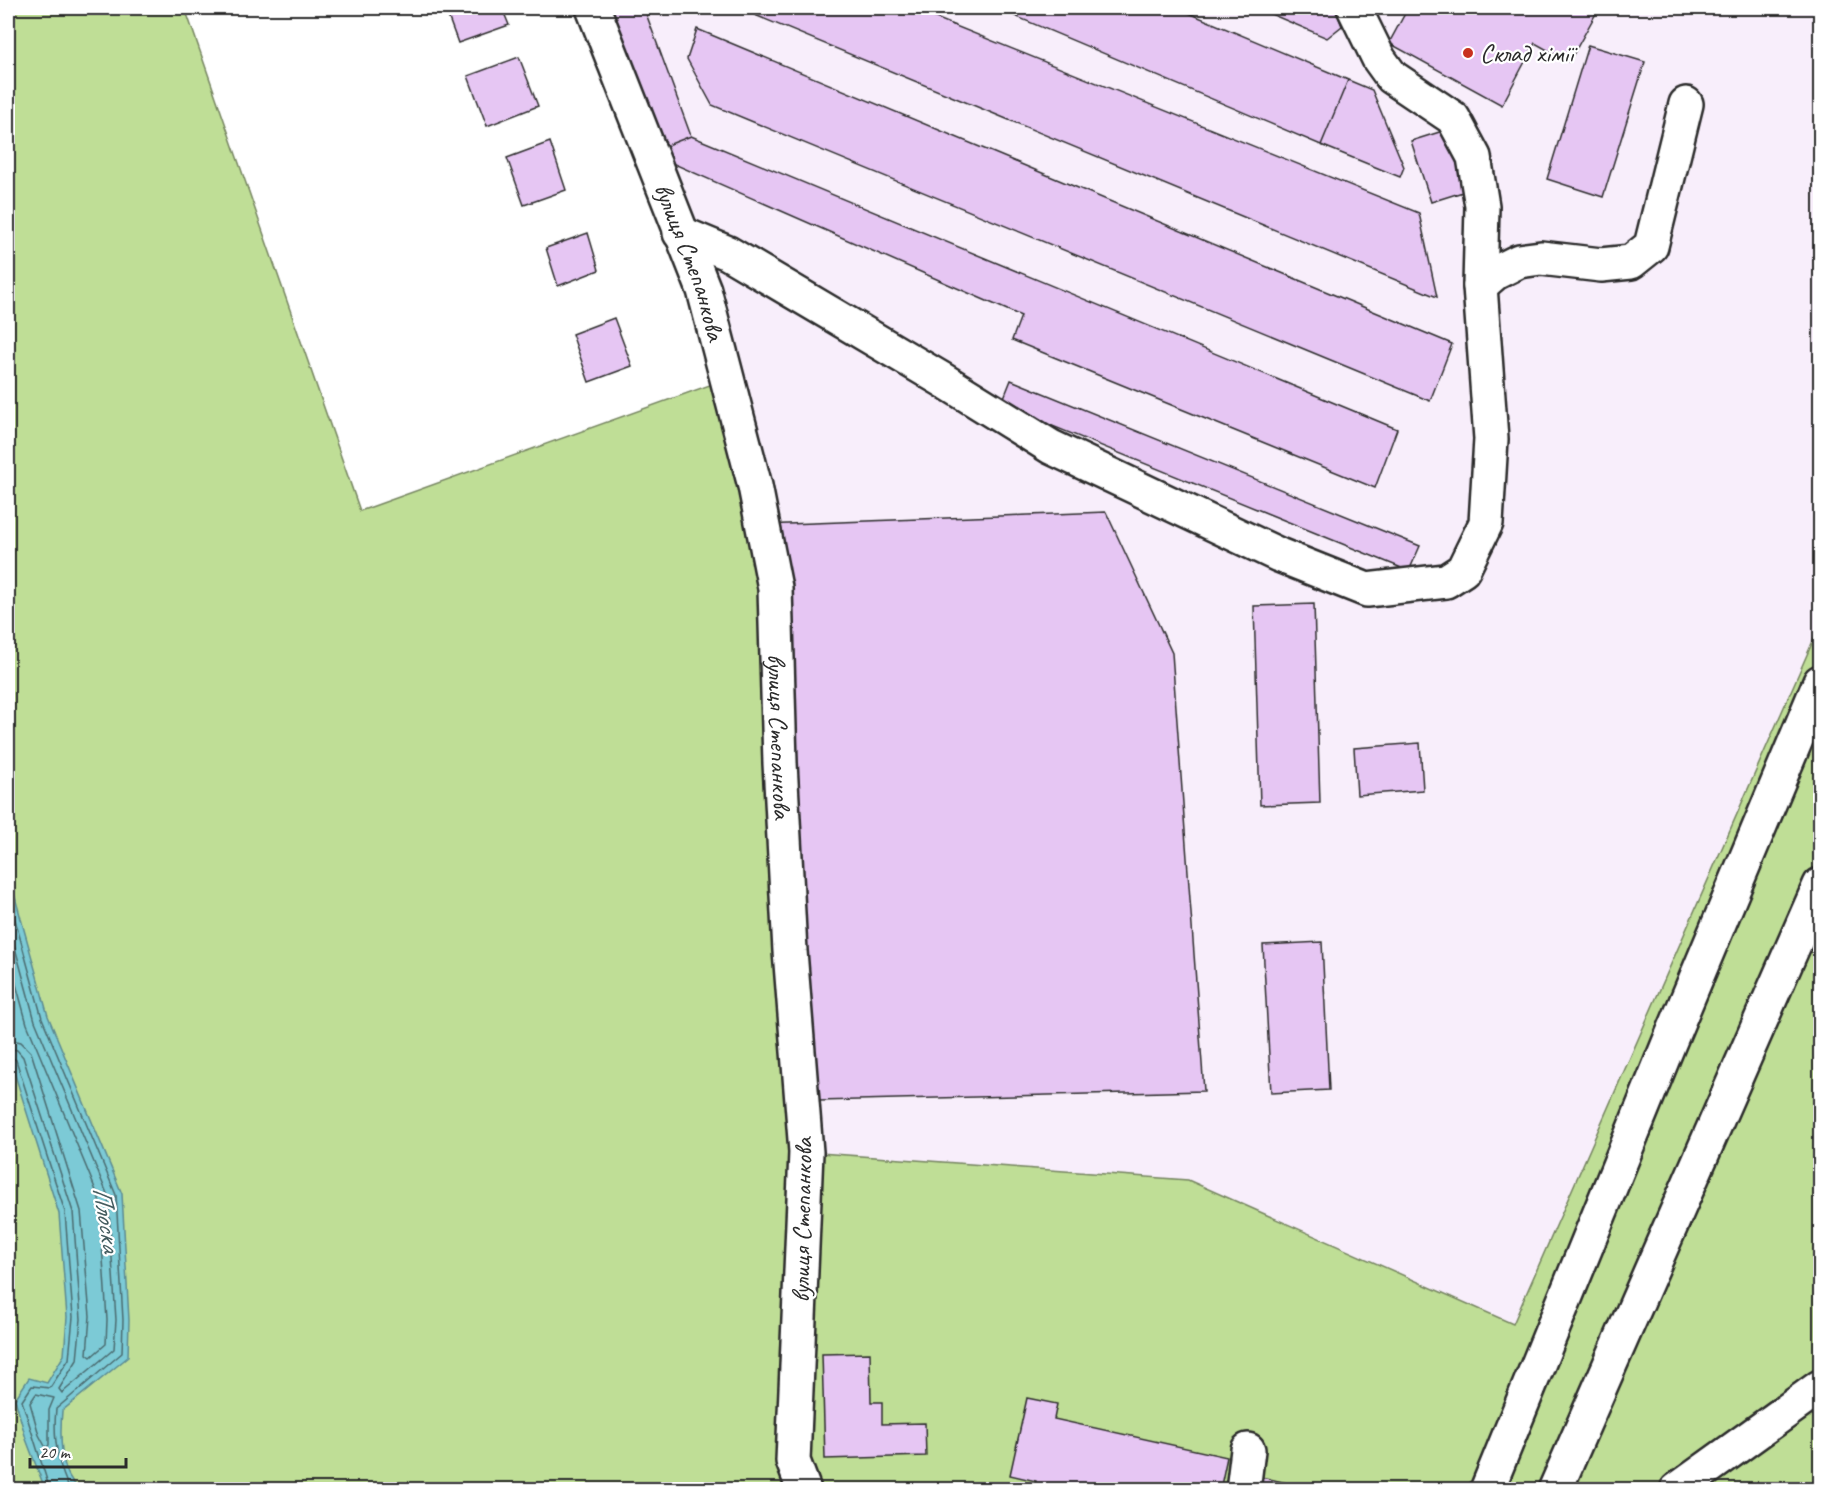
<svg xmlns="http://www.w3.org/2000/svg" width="1828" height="1497" viewBox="0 0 1828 1497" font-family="Caveat,sans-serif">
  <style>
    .built { fill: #f8eefb }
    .green { fill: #bfde96; stroke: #758460; stroke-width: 1.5 }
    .water { fill: #7bcad6; stroke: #5b8a92; stroke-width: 1.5 }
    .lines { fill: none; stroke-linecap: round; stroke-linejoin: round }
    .shore { stroke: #4b6b6f; stroke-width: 1.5 }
    .building { fill: #e6c6f3; stroke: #2b2b2b; stroke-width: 1.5 }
    .minor-casing { stroke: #2b2b2b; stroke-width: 38 }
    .minor { stroke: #fff; stroke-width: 33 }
    .poi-dot { fill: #c8321e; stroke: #fff; stroke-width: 2 }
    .labels { text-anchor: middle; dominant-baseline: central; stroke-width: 4.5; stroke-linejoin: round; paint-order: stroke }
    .poi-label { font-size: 26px; fill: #2b2b2b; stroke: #fff; text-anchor: start }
    .street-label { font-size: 26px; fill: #2b2b2b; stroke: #fff }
    .water-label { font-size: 27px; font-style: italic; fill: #435b5e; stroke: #fff }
  </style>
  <rect width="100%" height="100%" fill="#fff"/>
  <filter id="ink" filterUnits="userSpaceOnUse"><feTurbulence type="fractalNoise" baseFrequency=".0167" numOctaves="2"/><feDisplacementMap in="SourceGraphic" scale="12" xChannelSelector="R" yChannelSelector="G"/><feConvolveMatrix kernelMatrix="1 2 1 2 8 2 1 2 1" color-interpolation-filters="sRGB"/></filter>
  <g filter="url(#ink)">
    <path class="built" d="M608,8h1212v617l-307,699 -325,-144 -382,-28 -63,-779z"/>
    <path class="green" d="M8,8h177l175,503 383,-138 63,779 382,28 325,144 307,-699v864h-1812z"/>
    <path class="water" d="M8,872l40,144 74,178 7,126 -1,37 -66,54c-2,23 -3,65 19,78h-36l-19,-50 -11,-40 14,-21 18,5 17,-28 3,-38 -8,-103 -51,-161z"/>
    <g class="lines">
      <path class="shore" d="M8,894l34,124 74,177 7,125 -1,33 -66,56c-3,29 1,55 14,81
        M8,922l27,99 73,175 8,124 -2,29 -52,44 -3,-4 18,-29 4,-41 -8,-107 -50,-155 -6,-7 -9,-2
        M8,955l19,69 72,174 8,122 -1,24 -15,13 -4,-3 3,-38 -9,-105 -50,-159 -10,-10 -13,-3
        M8,1055l8,5 49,152 8,105 -4,42 -19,29 -18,-2 -10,15 28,89
        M36,1394l18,4 -5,12v35l-3,3 -7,-13 -9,-32z"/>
    </g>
    <path class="building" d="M445,8h57l7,17 -51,18z
      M608,8h36l47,128 -31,12z
      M738,8h173l508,205 18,84z
      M996,8h181l171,72 -27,65z
      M1257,8h78l7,18 -15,12z
      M1408,8h191l-30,54 -34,-19 -33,62 -113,-62z
      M697,29l755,315 -22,57 -718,-296 -25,-46z
      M1588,45l57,17 -42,135 -56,-18z
      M519,57l19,49 -51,20 -19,-50z
      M1348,80l24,10 32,77 -4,10 -79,-32z
      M1446,130l20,61 -35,11 -20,-61z
      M691,136l706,293 -22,59 -363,-148 9,-24 -356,-156 -5,-12z
      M550,142l16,48 -42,15 -17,-47z
      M588,233l11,37 -41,16 -12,-38z
      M614,318l18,48 -43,16 -17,-48z
      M1011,380l409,166 -11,25 -408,-166z
      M1106,512l66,141 32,438 -385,10 -57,-576z
      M1314,604l6,199 -60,2 -6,-199z
      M1420,743l3,47 -66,5 -3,-47z
      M1322,942l7,148 -58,3 -8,-148z
      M870,1353l1,49h11v22l43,-1 1,33 -101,3 -3,-105z
      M1027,1398l30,6 -3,15 173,38 -7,33h-186l2,-9 -26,-6z
      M1261,1477l57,13h-59z"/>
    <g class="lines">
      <g class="minor-casing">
        <g id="minor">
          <path id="s1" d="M593,8l111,282 51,196 20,102 5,175 10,188 16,201 -13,309 11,29"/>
          <path d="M680,233l48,20 215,127 108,67 228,108 88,35 79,-9 17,-11 23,-47 5,-84 -11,-153 2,-80 -8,-49 -21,-39 -61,-41 -13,-18 -25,-51"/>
          <path d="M1480,286l15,-13 24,-12 22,-3 60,7 30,-3 20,-16 35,-142"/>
          <path d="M1243,1490l5,-40"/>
          <path d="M1487,1490l182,-447 151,-361"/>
          <path d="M1555,1490l265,-605"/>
          <path d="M1677,1490l143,-103"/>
        </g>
      </g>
      <use href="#minor" class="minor"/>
    </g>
  </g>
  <circle class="poi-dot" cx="1468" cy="53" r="6"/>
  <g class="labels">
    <g class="poi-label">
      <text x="1480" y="53">Склад хімії</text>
    </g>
    <g class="street-label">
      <text stroke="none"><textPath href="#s1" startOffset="272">вулиця Степанкова</textPath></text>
      <text stroke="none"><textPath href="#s1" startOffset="758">вулиця Степанкова</textPath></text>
      <text transform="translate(802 1220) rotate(-89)">вулиця Степанкова</text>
    </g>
    <g class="water-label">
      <text transform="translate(107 1219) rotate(81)">Плоска</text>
    </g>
  </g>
  <rect width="1828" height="1497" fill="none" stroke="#fff" stroke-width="30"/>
  <rect x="15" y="15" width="1798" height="1467" fill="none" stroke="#2b2b2b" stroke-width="2" filter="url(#ink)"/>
  <path d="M30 1458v9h96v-9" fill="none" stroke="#2b2b2b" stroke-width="3"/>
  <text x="39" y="1458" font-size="18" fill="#2b2b2b" stroke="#ffffff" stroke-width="4.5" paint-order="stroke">20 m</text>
</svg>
